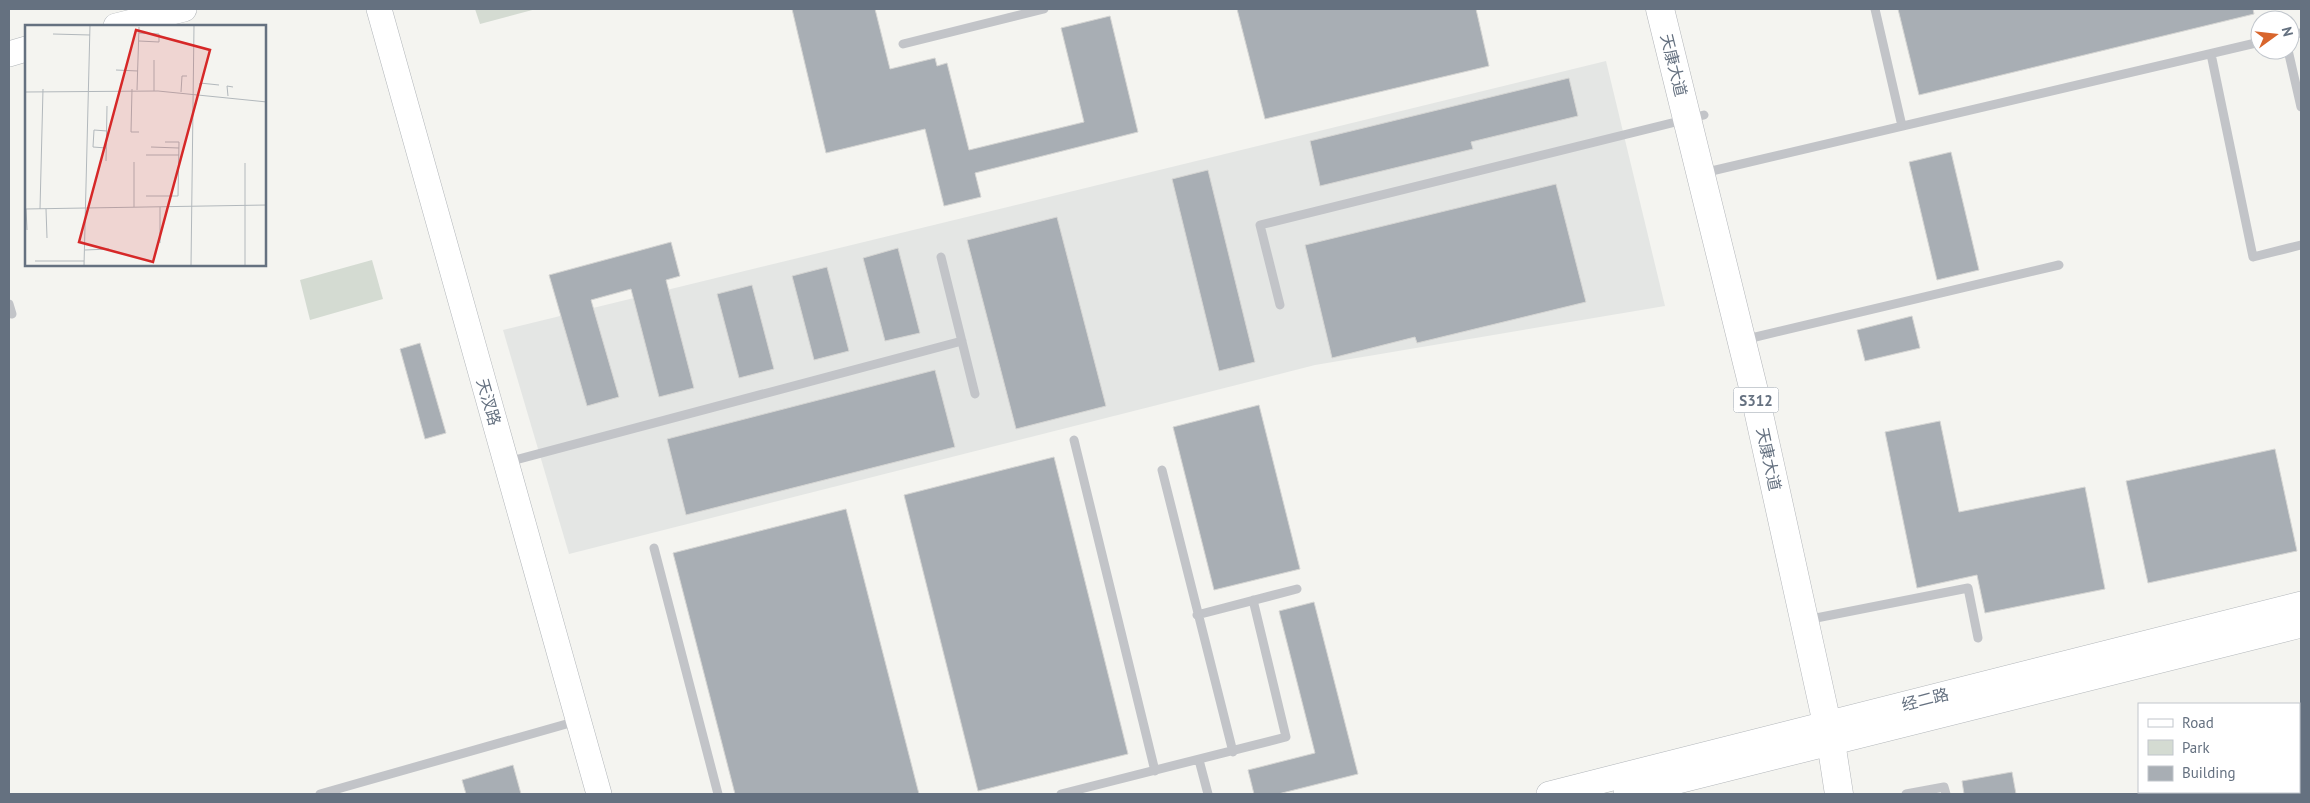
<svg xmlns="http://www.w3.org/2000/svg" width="2310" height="803" viewBox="0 0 2310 803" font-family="'PT Sans','Noto Sans SC',sans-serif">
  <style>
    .built { fill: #e4e6e4 }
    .green { fill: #d4dbd2 }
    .building { fill: #a8aeb4; stroke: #d5d5d3 }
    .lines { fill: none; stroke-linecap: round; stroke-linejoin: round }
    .secondary-casing { stroke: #b2b6ba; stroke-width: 26 }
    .primary-casing { stroke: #b3b6ba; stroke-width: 29 }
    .lane { stroke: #c2c4c8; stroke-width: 9 }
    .secondary { stroke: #fff; stroke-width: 25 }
    .primary { stroke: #fff; stroke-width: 28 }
    .labels { text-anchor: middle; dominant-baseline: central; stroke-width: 5; stroke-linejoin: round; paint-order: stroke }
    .shield { fill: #fff; stroke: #939ca6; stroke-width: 1 }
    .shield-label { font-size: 15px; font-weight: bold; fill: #657180 }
    .street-label { font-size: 16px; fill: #657180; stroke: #fff }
    .inset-road { fill: none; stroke: #b2b8bc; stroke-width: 1 }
    .view { fill: #d62828; fill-opacity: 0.15; stroke: #d62828; stroke-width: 2.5 }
    .inset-edge { fill: none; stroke: #657180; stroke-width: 2.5 }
  </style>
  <rect width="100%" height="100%" fill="#f4f4f0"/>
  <path class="built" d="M1606,61l59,245 -350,59 -746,189 -66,-224z"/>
  <path class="green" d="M475,9h61l-56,15z
    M372,260l11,39 -73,21 -10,-40z"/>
  <path class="building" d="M792,9h83l15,60 45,-11 2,8 10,-3 22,87 115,-28 -23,-94 49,-12 28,116 -163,41 6,24 -37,9 -19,-77 -99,24z
    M1237,9h239l13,57 -224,53z
    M1898,9h355l1,5 -335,81z
    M1569,78l9,38 -107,26 2,7 -153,37 -10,-45z
    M1951,152l28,118 -42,10 -28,-118z
    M1208,170l47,192 -36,9 -47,-192z
    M1556,184l30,118 -169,41 -2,-6 -83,21 -27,-113z
    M1057,217l49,189 -90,23 -49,-189z
    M671,242l9,34 -14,4 28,108 -35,9 -28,-108 -40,11 28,97 -32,9 -38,-131z
    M898,248l22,85 -35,8 -22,-83z
    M827,267l22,84 -35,9 -22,-84z
    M752,285l22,84 -35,9 -22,-84z
    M1912,316l8,32 -55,13 -8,-31z
    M420,343l26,90 -21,6 -25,-90z
    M935,370l20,77 -269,68 -19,-76z
    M1259,405l41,164 -86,21 -41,-163z
    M1940,421l19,91 126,-25 20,102 -120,24 -8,-38 -60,13 -32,-156z
    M2275,449l22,102 -149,32 -22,-102z
    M1054,457l74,297 -150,37 -74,-296z
    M846,509l73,285h-184l-62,-241z
    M1314,602l44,172 -80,20h-24l-6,-24 67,-17 -36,-142z
    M513,765l8,29h-55l-4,-14z
    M2012,772l4,22h-52l-2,-13z"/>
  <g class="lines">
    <g class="secondary-casing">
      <path id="secondary" d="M379,9l220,785
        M116,26l68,-17
        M9,54l17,-5
        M1549,794l752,-190
        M1626,794l675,-169"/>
    </g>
    <g class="primary-casing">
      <path id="primary" d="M1660,9l93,378 78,355 8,52"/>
    </g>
    <path class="lane" d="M1875,9l27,117
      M2290,35l11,-2
      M903,44l141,-35
      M2288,50l13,57
      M2211,54l42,203 48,-12
      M1703,173l557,-131
      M941,257l34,137
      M9,304l3,10
      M1280,305l-20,-80 444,-110
      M1743,340l316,-75
      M1074,440l81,331
      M508,462l454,-121
      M1162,470l71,282
      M654,548l64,246
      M1197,615l100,-26
      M1806,620l162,-32 10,50
      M1199,760l9,34
      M320,794l257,-73
      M1061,794l225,-57 -33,-137
      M1906,794l38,-7 2,7"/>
    <use href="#secondary" class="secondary"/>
    <use href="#primary" class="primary"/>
  </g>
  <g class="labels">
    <rect class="shield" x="1733.5" y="387.5" width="45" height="25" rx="4"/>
    <g class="shield-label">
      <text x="1756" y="400">S312</text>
    </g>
    <g class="street-label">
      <text transform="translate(1674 65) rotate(76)">天康大道</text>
      <text transform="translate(489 402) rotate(74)">天汊路</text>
      <text transform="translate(1769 459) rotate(78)">天康大道</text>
      <text transform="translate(1925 699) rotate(-14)">经二路</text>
    </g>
  </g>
  <g transform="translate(25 25)">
    <rect width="241" height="241" fill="#f4f4f0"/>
    <path class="inset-road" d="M28,9l37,1M114,16l20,1v-8l-20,-1M91,45l22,1M107,64l-1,43h8M112,65l2,-63M129,66v-31M0,67l133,-1 109,11M156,67l1,-16h5M174,68l1,-10 19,2M203,71l-1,-10 6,1M126,122l28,1M81,123l-13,-1 1,-17 13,1M121,130h33M81,136l1,-55M220,138v103M121,171h32l1,-54h-14M109,182v-45M135,182v36M0,184l242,-4M1,184l1,21M15,184l3,-120M21,184l1,29M60,225l24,-1M10,236h49M59,241l6,-241M166,241l3,-241"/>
    <path class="view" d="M111,5l74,20 -57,212 -74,-20z"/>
    <rect width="241" height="241" class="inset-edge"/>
  </g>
  <rect width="2310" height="803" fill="none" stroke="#657180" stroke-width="20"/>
  <rect x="2138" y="703" width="162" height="90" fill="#ffffff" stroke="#c1c6cc"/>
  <rect x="2148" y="719" width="25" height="8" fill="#ffffff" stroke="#c1c6cc"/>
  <text x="2182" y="728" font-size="15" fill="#657180">Road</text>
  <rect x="2148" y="740" width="25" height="15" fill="#d4dbd2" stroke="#c1c6cc"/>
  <text x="2182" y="753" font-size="15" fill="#657180">Park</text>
  <rect x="2148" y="766" width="25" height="15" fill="#a8aeb4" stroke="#c1c6cc"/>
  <text x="2182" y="778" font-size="15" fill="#657180">Building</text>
  <g transform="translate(2275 35) rotate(75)"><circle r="24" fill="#ffffff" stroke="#c1c6cc"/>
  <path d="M0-4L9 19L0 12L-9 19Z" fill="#d8652c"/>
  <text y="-8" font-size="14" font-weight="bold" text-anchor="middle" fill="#657180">N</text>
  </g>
</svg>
